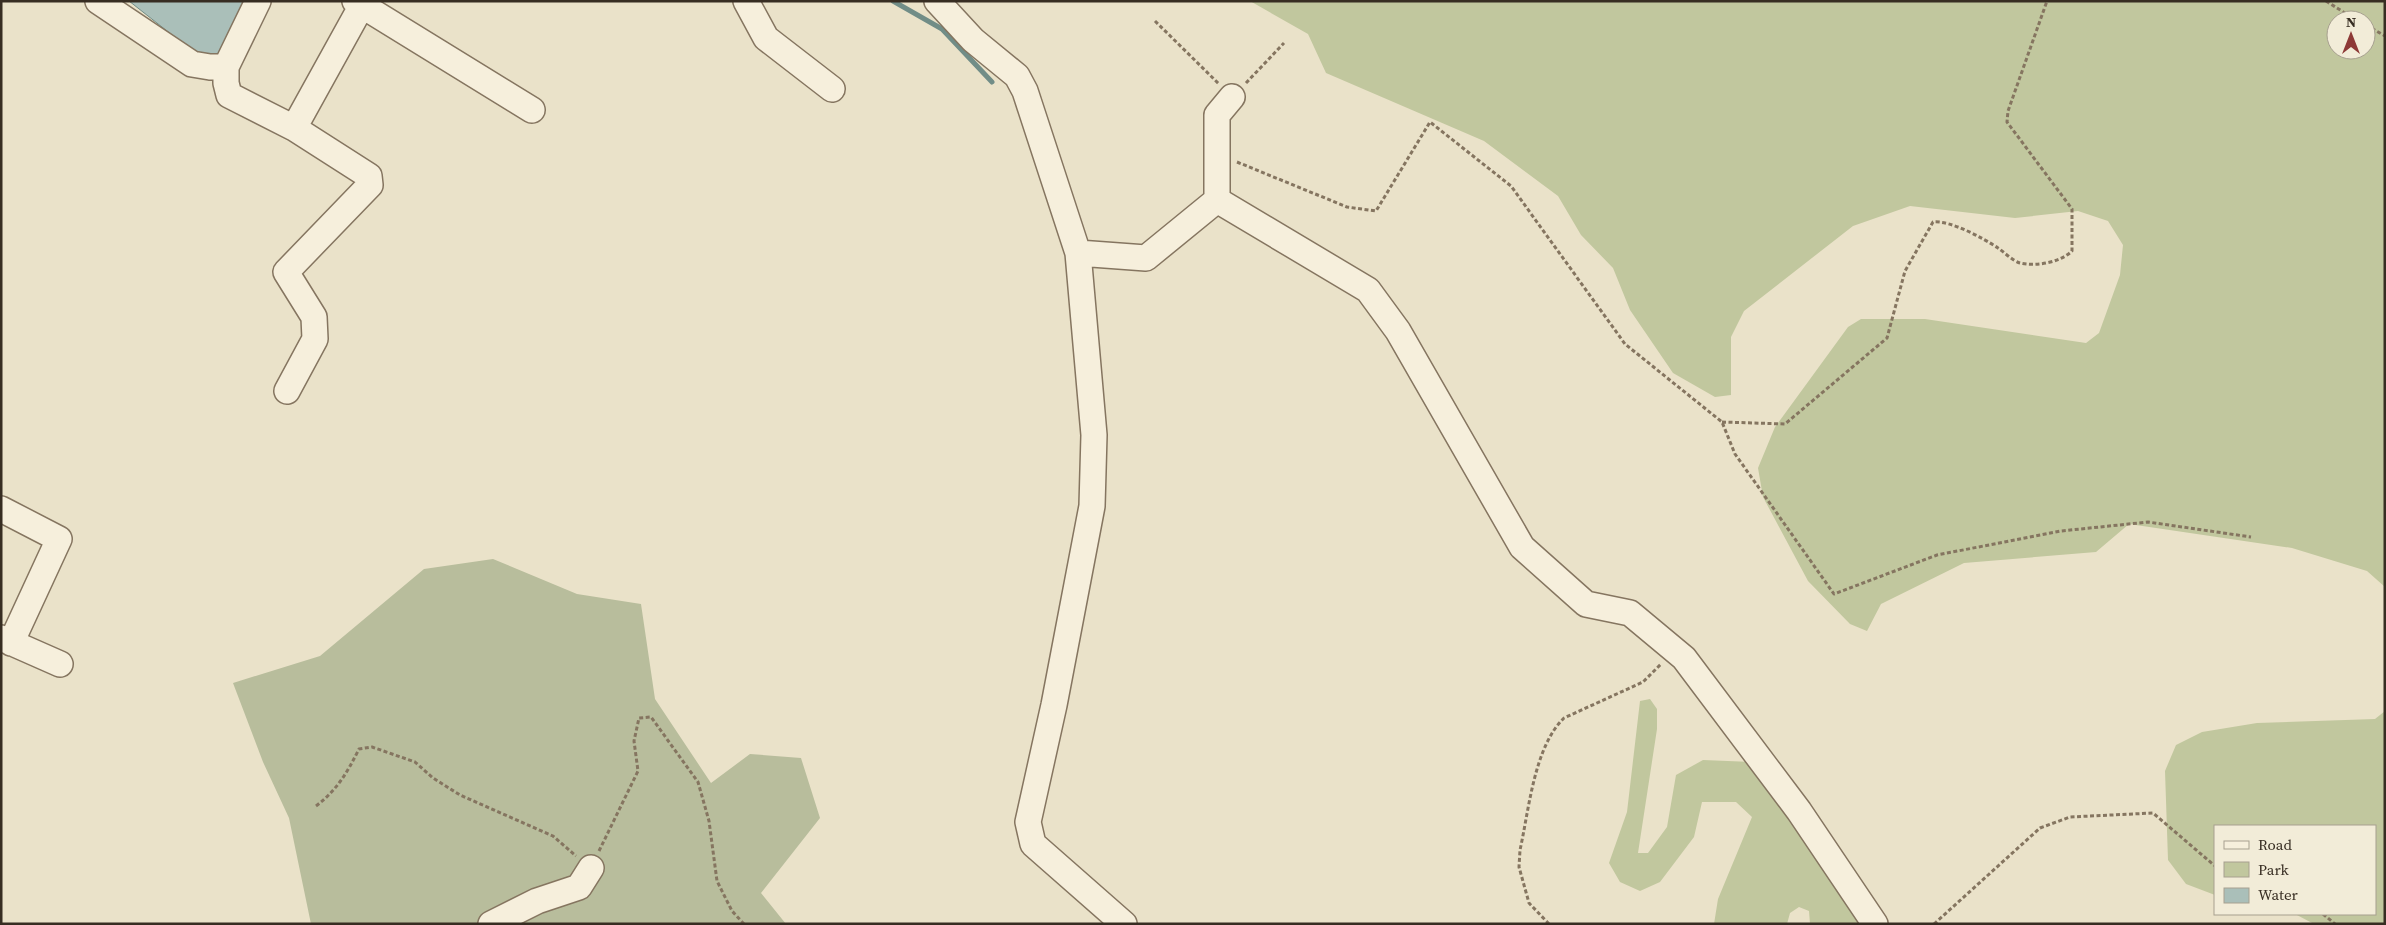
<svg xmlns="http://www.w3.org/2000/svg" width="2386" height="925" viewBox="0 0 2386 925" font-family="'Source Serif 4',serif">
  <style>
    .green { fill: #c1c79e; fill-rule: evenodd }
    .cemetery { fill: #b8bd9c }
    .water { fill: #aabfb9; stroke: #718d87 }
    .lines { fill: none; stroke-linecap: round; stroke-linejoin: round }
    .stream { stroke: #718d87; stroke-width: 5 }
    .minor-casing { stroke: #857560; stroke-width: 28 }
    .path { stroke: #857560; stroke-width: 3; stroke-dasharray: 4 2.5; stroke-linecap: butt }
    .minor { stroke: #f6efdc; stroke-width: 25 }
  </style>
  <rect width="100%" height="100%" fill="#eae2c9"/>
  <path class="green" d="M1250,1h1135v586l-18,-16 -75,-23 -163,-24 -33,28 -132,11 -83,41 -14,27 -17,-7 -42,-43 -45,-84 -5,-29 17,-41 73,-100 13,-8h64l161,24 13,-10 21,-58 3,-30 -15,-24 -30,-10 -63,7 -105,-12 -57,20 -109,85 -13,26v58l-16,2 -42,-24 -43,-63 -17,-42 -32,-33 -23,-39 -74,-55 -158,-68 -18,-39zM2336,20h30v30h-30z
    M1650,699l7,10v20l-19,124h10l19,-26 9,-52 27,-15 49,2 120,162h-62l-1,-13 -10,-4 -9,6 -3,11h-73l4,-25 34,-82 -16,-15h-34l-8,35 -34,45 -20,9 -20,-9 -11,-19 18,-51 13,-111z
    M2385,711v213h-71l-19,-10h80v-88h-160v69l-29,-11 -18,-24 -3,-89 11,-26 26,-13 55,-9 118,-4z"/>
  <path class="cemetery" d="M493,559l84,35 64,10 14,95 56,84 39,-29 51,4 19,60 -59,75 25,31h-475l-22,-106 -26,-56 -30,-79 87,-27 104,-87z"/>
  <path class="water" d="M129,1h116l-27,53 -23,-1z"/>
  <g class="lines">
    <path class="stream" d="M893,1l49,28 50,53"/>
    <g class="minor-casing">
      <path id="minor" d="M98,1l94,63 18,3h16l32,-66
        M355,1l177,109
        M746,1l20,37 66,51
        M937,1l36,39 44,36 8,15 53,162 16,182 -2,71 -38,199 -26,117 5,22 91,80
        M226,67v16l3,12 65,33 75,48 1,9 -84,87 28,45 1,22 -28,52
        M294,128l68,-123
        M1217,200l151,90 30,41 124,216 64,57 44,9 54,45 115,153 76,113
        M1078,253l68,5 71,-58v-85l15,-18
        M1,509l58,30 -48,104
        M1,638l59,26
        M491,924l46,-23 42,-14 12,-19"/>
    </g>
    <path class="path" d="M2326,1l30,19
      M1155,21l64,63
      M2366,25l19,11
      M1246,83l38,-40
      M1237,162l110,45 29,4 54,-89 81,64 114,158 97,78 13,32 99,140 103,-39 124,-24 87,-9 103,15
      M1722,422l63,2 102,-86 18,-67 28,-49c17,-2 50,16 65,26 6,4 15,13 22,15 16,4 41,-1 52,-12v-42l-65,-87 1,-11 39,-110
      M316,806c21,-16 31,-33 43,-57l13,-2 43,15 18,16 27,17 93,41 23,20
      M599,851l39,-80 -4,-30 5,-23 12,-1 47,65 11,39 8,60 15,30 12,13
      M2323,914l12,10
      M1549,924l-20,-21 -10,-36 1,-17c9,-40 14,-103 44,-132l79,-36 18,-18
      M1934,924l106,-96 30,-11 83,-4 62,53"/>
    <use href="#minor" class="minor"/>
  </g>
  <rect width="2386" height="925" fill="none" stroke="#372d22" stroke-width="5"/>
  <rect x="2214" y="825" width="162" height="90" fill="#f2ecd8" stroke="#a7a08f"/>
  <rect x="2224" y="841" width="25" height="8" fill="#f6efdc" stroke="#a7a08f"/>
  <text x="2258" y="850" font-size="15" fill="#372d22">Road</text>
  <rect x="2224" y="862" width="25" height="15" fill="#c1c79e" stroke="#a7a08f"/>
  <text x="2258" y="875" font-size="15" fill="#372d22">Park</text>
  <rect x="2224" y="888" width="25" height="15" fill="#aabfb9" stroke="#a7a08f"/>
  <text x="2258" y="900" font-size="15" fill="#372d22">Water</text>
  <g transform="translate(2351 35)"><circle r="24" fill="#f2ecd8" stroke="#a7a08f"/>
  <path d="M0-4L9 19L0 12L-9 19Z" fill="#8d3936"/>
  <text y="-8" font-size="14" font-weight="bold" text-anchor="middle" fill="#372d22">N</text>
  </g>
</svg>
